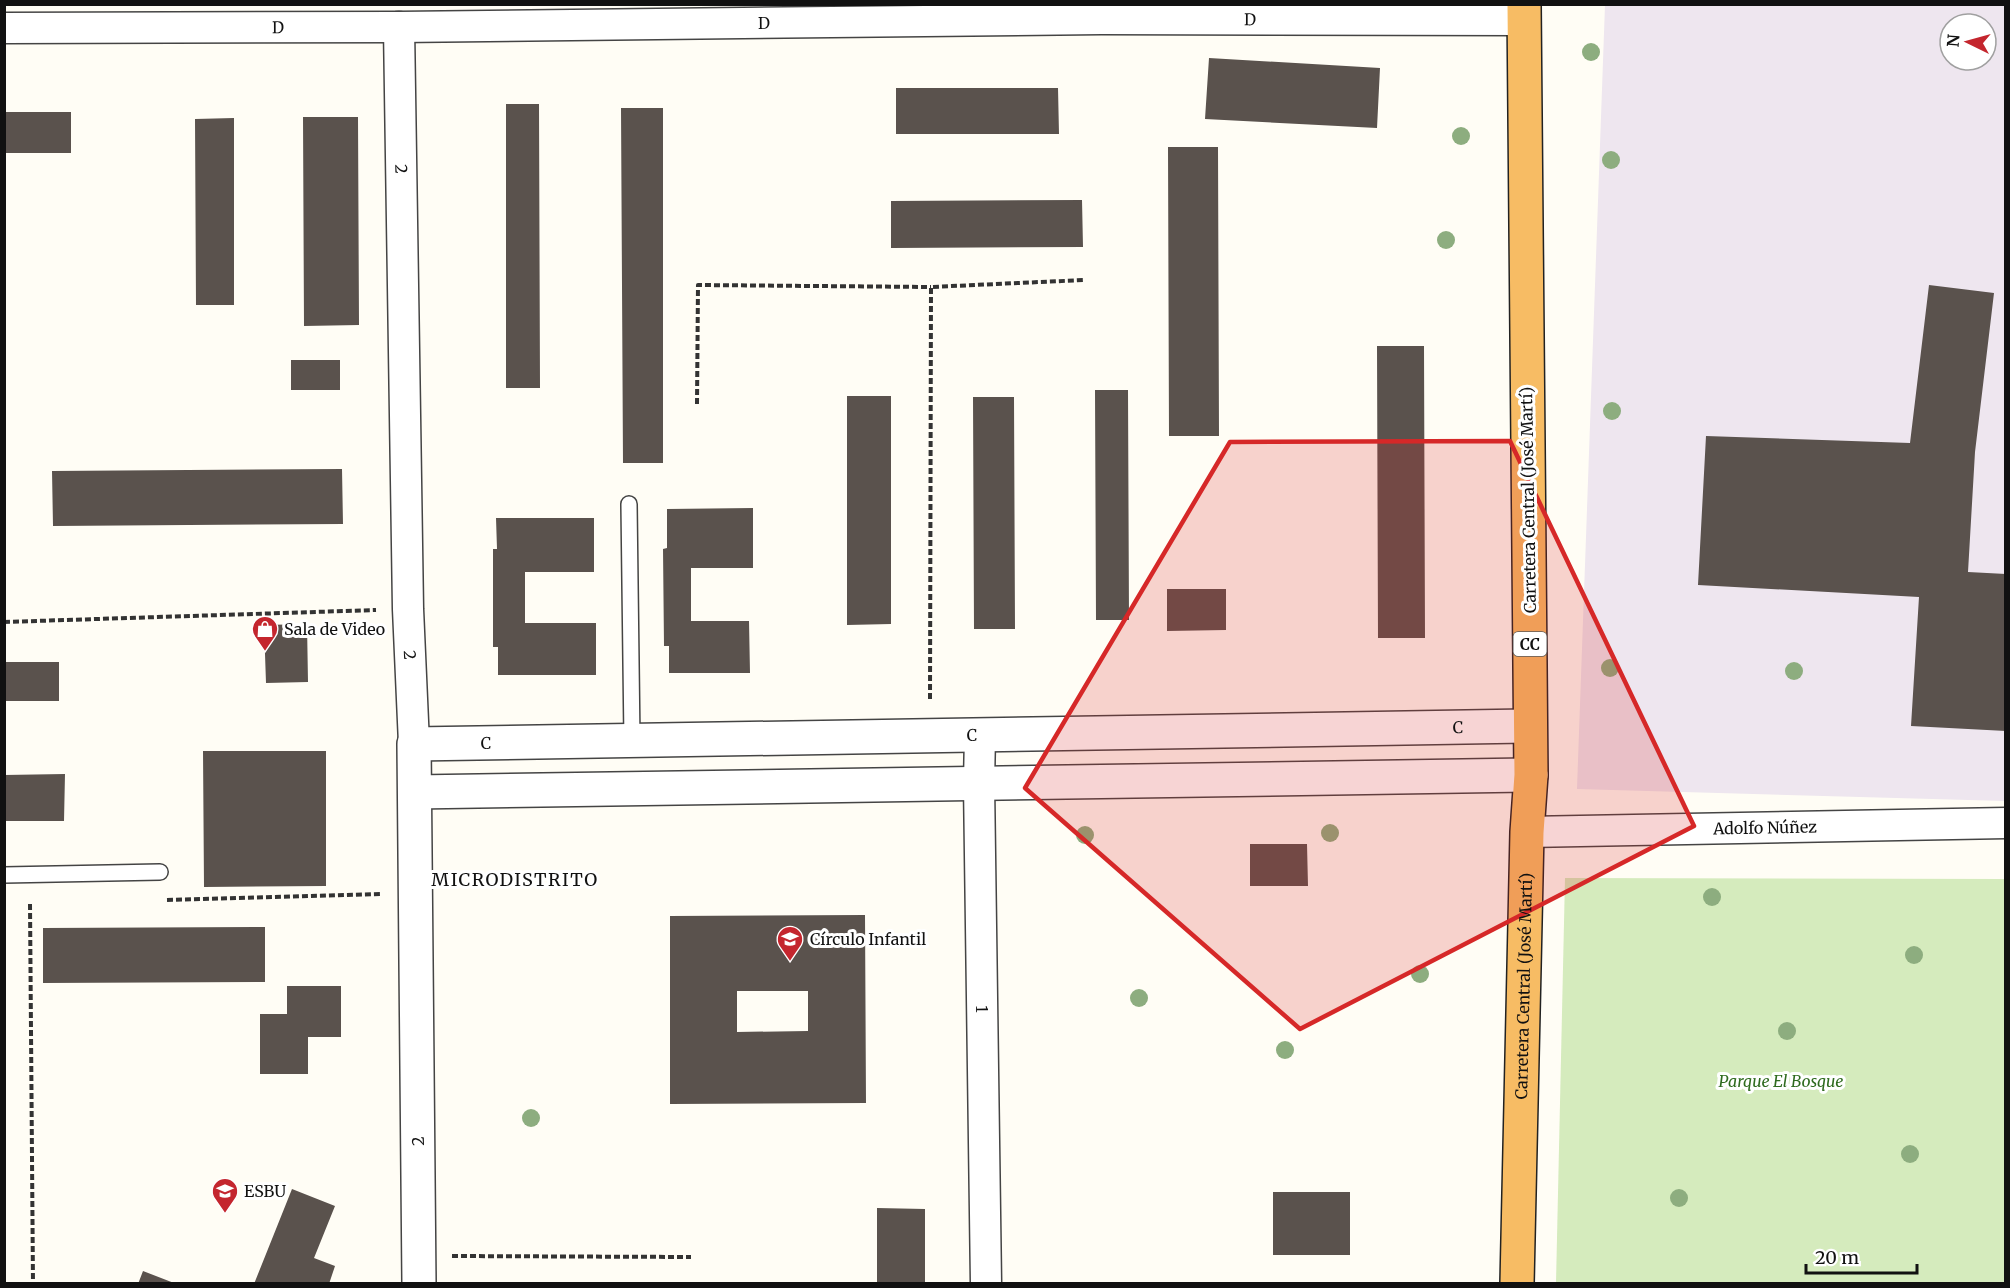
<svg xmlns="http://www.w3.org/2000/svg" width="2010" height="1288" viewBox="0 0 2010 1288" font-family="Merriweather,serif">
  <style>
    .industrial { fill: #eee6ef; fill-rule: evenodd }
    .green { fill: #d5ebbd }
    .building { fill: #5a524d; fill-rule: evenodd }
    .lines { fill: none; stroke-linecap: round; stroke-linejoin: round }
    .service-casing { stroke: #444; stroke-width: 18 }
    .minor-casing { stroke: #444; stroke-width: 33 }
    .tertiary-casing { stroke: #444; stroke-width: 36 }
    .trunk-casing { stroke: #222; stroke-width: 36 }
    .path { stroke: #333; stroke-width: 4; stroke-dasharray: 6 3; stroke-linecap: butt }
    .service { stroke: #fff; stroke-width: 15 }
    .minor { stroke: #fff; stroke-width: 30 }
    .tertiary { stroke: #fff; stroke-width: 33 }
    .trunk { stroke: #f7bc64; stroke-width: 33 }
    .tree { fill: #8dad7f }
    .marked { fill: #d62828; fill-opacity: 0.2; stroke: #d62828; stroke-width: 4.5; stroke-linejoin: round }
    .labels { text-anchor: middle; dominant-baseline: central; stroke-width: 6; stroke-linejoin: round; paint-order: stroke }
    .shield { fill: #fff; stroke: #585858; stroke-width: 1.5 }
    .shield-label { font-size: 15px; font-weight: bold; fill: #111 }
    .street-label { font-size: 16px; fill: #111; stroke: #fff }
    .poi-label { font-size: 16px; fill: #111; stroke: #fff; text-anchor: start }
    .park-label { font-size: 16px; font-style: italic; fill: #2f6b1f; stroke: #fff }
    .neighbourhood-label { font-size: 18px; letter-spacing: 1.5px; fill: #111; stroke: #fff }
  </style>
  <rect width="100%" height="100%" fill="#fffdf5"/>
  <path class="industrial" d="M1605,5h400v796l-428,-12zM1950,24h36v36h-36z"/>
  <path class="green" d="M1565,878l440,1v404h-449z"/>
  <path class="building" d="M1209,58l171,10 -3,60 -172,-9z
    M896,88h162l1,46h-163z
    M506,104h33l1,284h-34z
    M621,108h42v355h-40z
    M4,112h67v41h-67z
    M303,117h55l1,208 -55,1z
    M234,118v187h-38l-1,-186z
    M1168,147h50l1,289h-50z
    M1082,200l1,47 -192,1v-47z
    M1929,285l65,8 -19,159 -7,120 38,2v157l-95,-5 8,-129 -221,-12 8,-149 204,7z
    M1377,346h47l1,292h-47z
    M291,360h49v30h-49z
    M1095,390h33l1,230h-33z
    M847,396h44v228l-44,1z
    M973,397h41l1,232h-41z
    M342,469l1,55 -290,2 -1,-55z
    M753,508v60h-62v53h58l1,52h-81v-27h-5l-1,-97 4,-1v-39z
    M496,518h98v54h-69v51h71v52h-98v-28h-5v-98h4z
    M1167,589h59v41l-59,1z
    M307,624l1,58 -42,1 -2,-58z
    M4,662h55v39h-55z
    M203,751h123v135l-122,1z
    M65,774l-1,47h-60v-46z
    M1250,844h57l1,42h-58z
    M865,915l1,188 -196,1v-188zM737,991h71v40l-71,1z
    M265,927v55l-222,1v-55z
    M287,986h54v51h-33v37h-48v-60h27z
    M292,1189l43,17 -21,52 21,8 -6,18h-75z
    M1273,1192h77v63h-77z
    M877,1208l48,1v75h-48z
    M143,1271l31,12v1h-36z"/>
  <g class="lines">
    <g class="service-casing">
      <path id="service" d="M629,504l3,237
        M4,875l156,-3"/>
    </g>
    <g class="minor-casing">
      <g id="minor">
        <path id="s1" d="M399,27l9,582 6,135"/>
        <path id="s2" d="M4,28l395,-1 702,-8 423,1"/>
        <path id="s3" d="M980,735l-1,48 7,501"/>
        <path id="s4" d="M1527,832l479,-9"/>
      </g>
    </g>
    <g class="tertiary-casing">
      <g id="tertiary">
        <path d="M415,792l1116,-17"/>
        <path id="s5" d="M419,1284l-5,-540 1116,-18"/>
      </g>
    </g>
    <g class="trunk-casing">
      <g id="trunk">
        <path id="s6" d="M1517,1284l10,-452 4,-57 -7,-771"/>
      </g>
    </g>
    <path class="path" d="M697,404l1,-119 233,2
      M4,622l372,-12
      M930,699l1,-412 153,-7
      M167,900l215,-6
      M30,904l3,380
      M452,1256l239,1"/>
    <use href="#service" class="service"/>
    <use href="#minor" class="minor"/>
    <use href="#tertiary" class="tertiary"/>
    <use href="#trunk" class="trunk"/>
  </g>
  <g class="tree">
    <circle cx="1591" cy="52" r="9"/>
    <circle cx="1461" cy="136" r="9"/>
    <circle cx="1611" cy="160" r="9"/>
    <circle cx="1446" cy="240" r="9"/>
    <circle cx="1612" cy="411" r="9"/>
    <circle cx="1610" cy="668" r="9"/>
    <circle cx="1794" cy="671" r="9"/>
    <circle cx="1330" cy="833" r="9"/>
    <circle cx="1085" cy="835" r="9"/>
    <circle cx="1712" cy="897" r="9"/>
    <circle cx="1914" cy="955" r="9"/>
    <circle cx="1420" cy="974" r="9"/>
    <circle cx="1139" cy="998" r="9"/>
    <circle cx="1787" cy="1031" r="9"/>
    <circle cx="1285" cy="1050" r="9"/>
    <circle cx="531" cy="1118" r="9"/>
    <circle cx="1910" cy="1154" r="9"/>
    <circle cx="1679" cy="1198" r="9"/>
  </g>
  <path class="marked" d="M1510,441l184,385 -394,203 -275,-241 205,-346z"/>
  <defs>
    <g id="shop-pin" transform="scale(1.35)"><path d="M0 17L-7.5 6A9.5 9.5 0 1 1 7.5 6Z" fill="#c4262e" stroke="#fff"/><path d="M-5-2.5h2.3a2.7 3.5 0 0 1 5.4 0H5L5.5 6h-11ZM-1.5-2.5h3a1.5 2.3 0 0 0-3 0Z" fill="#fff"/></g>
    <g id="school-pin" transform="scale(1.35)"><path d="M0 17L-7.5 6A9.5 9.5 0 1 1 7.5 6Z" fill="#c4262e" stroke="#fff"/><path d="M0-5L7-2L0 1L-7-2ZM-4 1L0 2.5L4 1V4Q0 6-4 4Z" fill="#fff"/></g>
  </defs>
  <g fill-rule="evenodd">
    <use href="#shop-pin" x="265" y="629"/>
    <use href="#school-pin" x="790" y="939"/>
    <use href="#school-pin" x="225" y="1191"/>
  </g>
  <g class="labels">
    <rect class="shield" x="1513.5" y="632" width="33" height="24" rx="4.5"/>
    <g class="shield-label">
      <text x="1530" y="644">CC</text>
    </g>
    <g class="street-label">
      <text stroke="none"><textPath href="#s2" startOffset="1246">D</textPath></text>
      <text stroke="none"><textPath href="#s2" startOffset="760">D</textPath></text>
      <text stroke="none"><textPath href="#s2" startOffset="274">D</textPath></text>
      <text stroke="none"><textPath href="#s1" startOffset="142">2</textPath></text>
      <text transform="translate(1528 500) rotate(-91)">Carretera Central (José Martí)</text>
      <text stroke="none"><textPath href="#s1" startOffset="628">2</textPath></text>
      <text stroke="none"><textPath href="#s5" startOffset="1584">C</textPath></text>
      <text stroke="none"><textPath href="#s5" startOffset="1098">C</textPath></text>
      <text stroke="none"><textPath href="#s5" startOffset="612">C</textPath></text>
      <text stroke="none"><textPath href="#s4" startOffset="238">Adolfo Núñez</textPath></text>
      <text stroke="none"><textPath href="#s6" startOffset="298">Carretera Central (José Martí)</textPath></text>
      <text stroke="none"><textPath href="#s3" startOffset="274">1</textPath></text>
      <text transform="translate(418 1141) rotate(-91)">2</text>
    </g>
    <g class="poi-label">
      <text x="284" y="629">Sala de Video</text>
      <text x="810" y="939">Círculo Infantil</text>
      <text x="244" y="1191">ESBU</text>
    </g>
    <g class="park-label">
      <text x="1781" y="1081">Parque El Bosque</text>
    </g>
    <g class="neighbourhood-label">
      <text x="515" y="879">MICRODISTRITO</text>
    </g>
  </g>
  <rect width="2010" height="1288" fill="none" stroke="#111111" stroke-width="12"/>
  <g transform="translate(1968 42) rotate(275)"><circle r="28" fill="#ffffff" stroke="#a0a0a0" stroke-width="1.5"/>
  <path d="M0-4.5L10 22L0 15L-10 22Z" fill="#c4262e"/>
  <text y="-9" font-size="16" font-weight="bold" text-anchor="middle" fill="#111111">N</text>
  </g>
  <path d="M1806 1264v9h111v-9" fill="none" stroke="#111111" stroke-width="3"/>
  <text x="1815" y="1264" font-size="18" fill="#111111" stroke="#ffffff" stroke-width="4.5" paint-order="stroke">20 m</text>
</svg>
